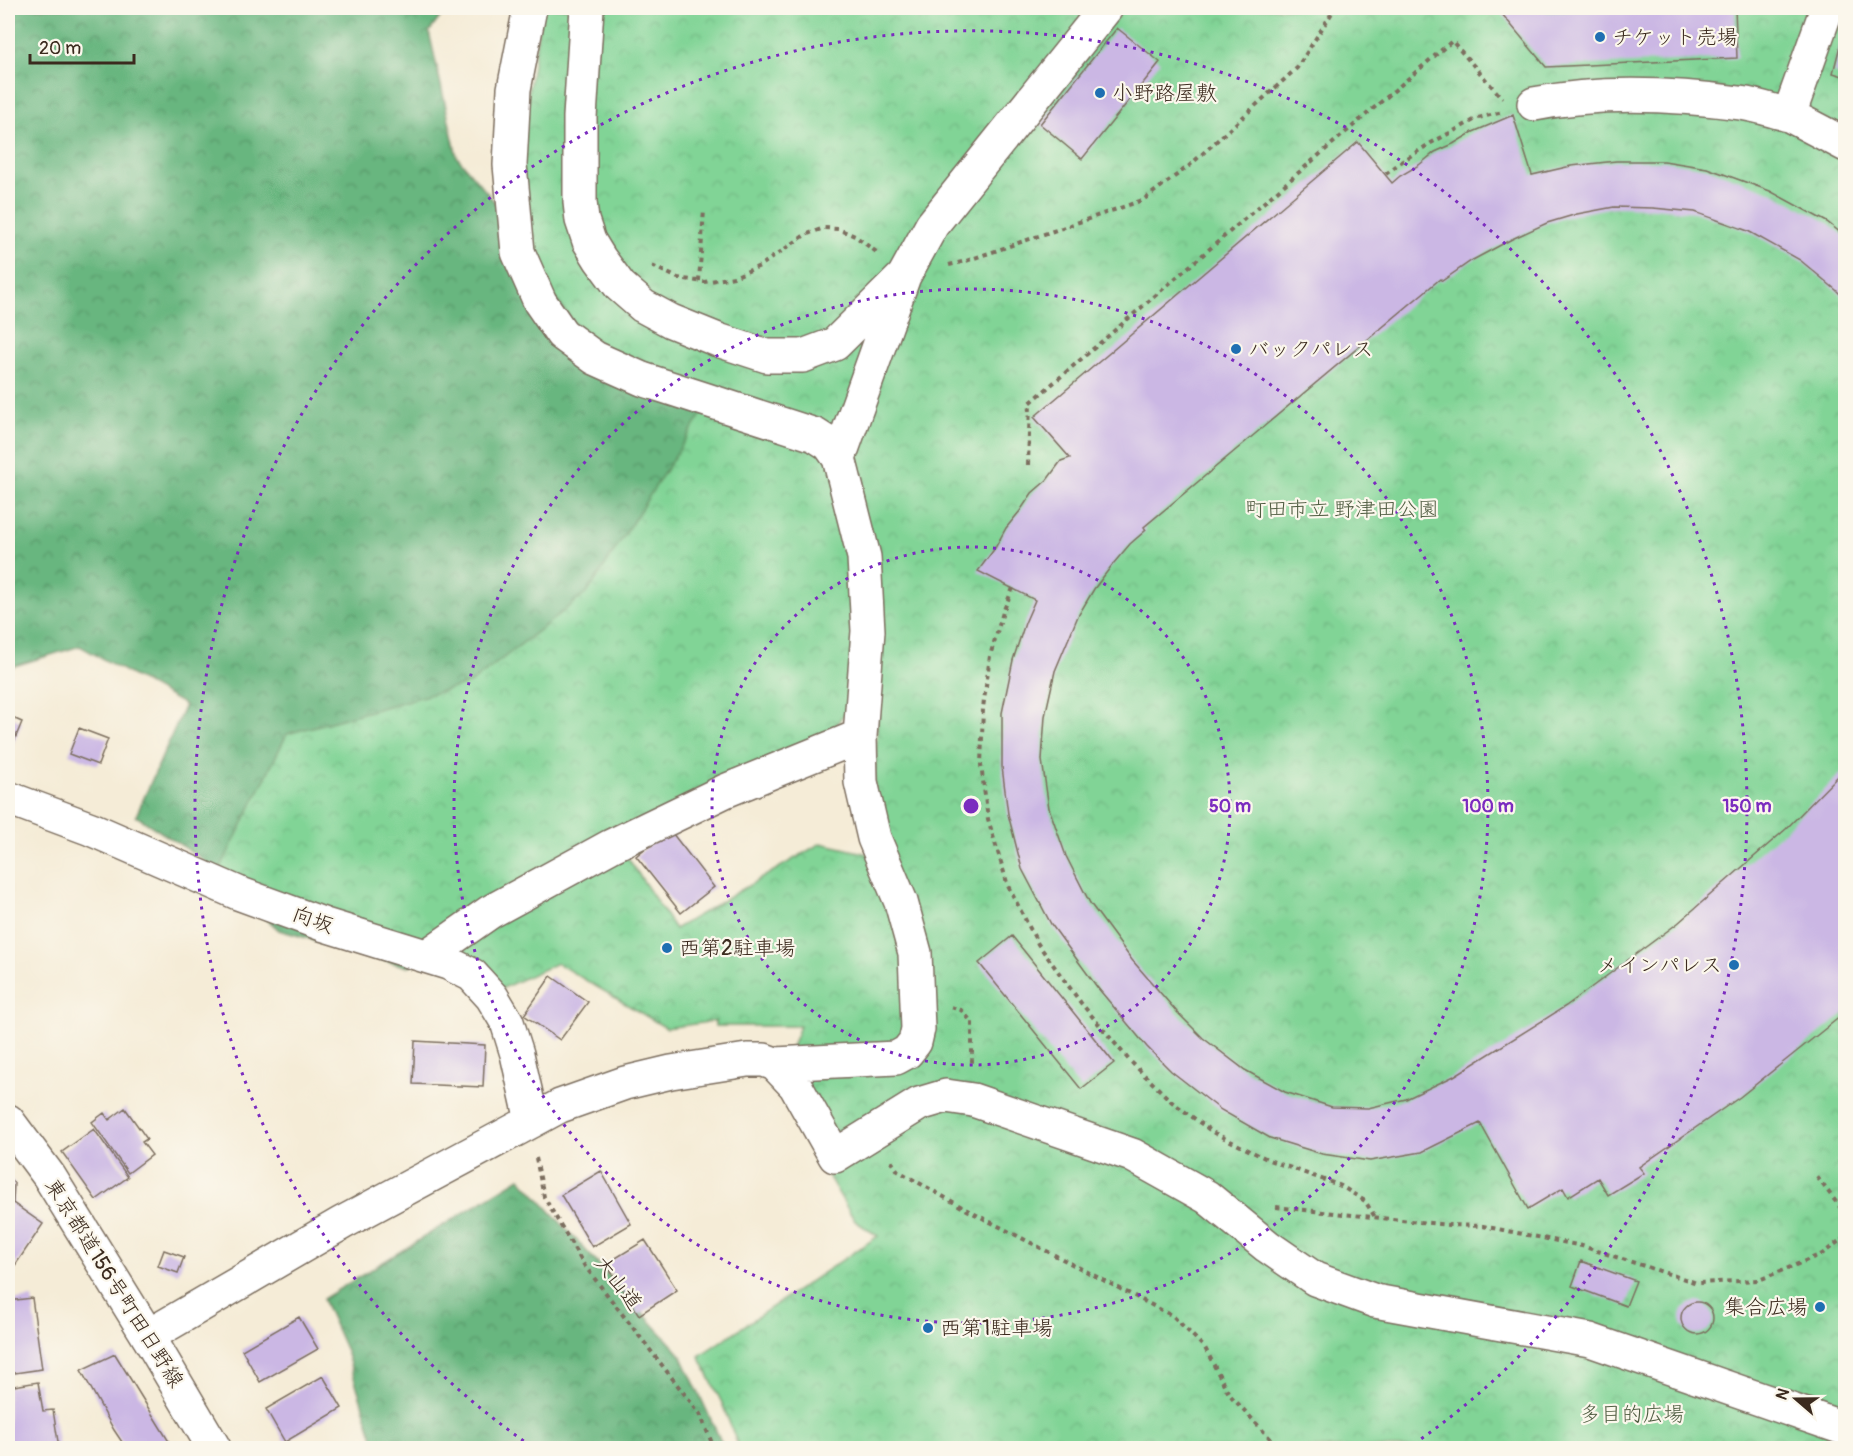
<svg xmlns="http://www.w3.org/2000/svg" width="1853" height="1456" viewBox="0 0 1853 1456" font-family="Pangolin,'Klee One',sans-serif">
  <style>
    .forest { fill: url(#forest-crowns); stroke: #52704e; stroke-width: 1.5 }
    .park { fill: url(#park-crowns); stroke: #5e7f5a; stroke-width: 1.5 }
    .building { fill: #cbb7e4 }
    .lines { fill: none; stroke-linecap: round; stroke-linejoin: round }
    .minor-casing { stroke: #7c6e5f; stroke-width: 36 }
    .major-casing { stroke: #7c6e5f; stroke-width: 36 }
    .path { stroke: #7c6e5f; stroke-width: 4; stroke-dasharray: 4.5 4.5; stroke-linecap: butt }
    .minor { stroke: #fff; stroke-width: 33 }
    .major { stroke: #fff; stroke-width: 33 }
    .ring { fill: none; stroke: #7b2cbf; stroke-width: 3; stroke-dasharray: 3 6 }
    .poi-dot { fill: #1f6fb2; stroke: #fbf7ec; stroke-width: 2 }
    .labels { text-anchor: middle; dominant-baseline: central; stroke-width: 4.5; stroke-linejoin: round; paint-order: stroke }
    .poi-label { font-size: 21px; fill: #3b2a1e; stroke: #fbf7ec; text-anchor: start }
    .park-label { font-size: 21px; fill: #505d42; stroke: #fbf7ec }
    .street-label { font-size: 21px; fill: #3b2a1e; stroke: #fbf7ec }
    .centre { fill: #7b2cbf; stroke: #fbf7ec; stroke-width: 3 }
    .ring-label { font-size: 18px; text-anchor: middle; font-weight: bold; fill: #7b2cbf; stroke: #fbf7ec; stroke-width: 4.5; stroke-linejoin: round; paint-order: stroke }
  </style>
  <defs>
    <pattern id="forest-crowns" width="20" height="18" patternUnits="userSpaceOnUse" patternTransform="scale(1.5)"><rect width="20" height="18" fill="#68b67f"/><path d="M2 6a3 3 0 1 1 6 0M12 15a3 3 0 1 1 6 0" fill="none" stroke="#579467"/></pattern>
    <pattern id="park-crowns" width="20" height="18" patternUnits="userSpaceOnUse" patternTransform="scale(1.5)"><rect width="20" height="18" fill="#81d496"/><path d="M2 6a3 3 0 1 1 6 0M12 15a3 3 0 1 1 6 0" fill="none" stroke="#70b681"/></pattern>
  </defs>
  <rect width="100%" height="100%" fill="#fbf7ec"/>
  <filter id="ink" filterUnits="userSpaceOnUse"><feTurbulence type="fractalNoise" baseFrequency=".0167" numOctaves="2"/><feDisplacementMap in="SourceGraphic" scale="12" xChannelSelector="R" yChannelSelector="G"/><feConvolveMatrix kernelMatrix="1 2 1 2 8 2 1 2 1" color-interpolation-filters="sRGB"/></filter>
  <filter id="wash" filterUnits="userSpaceOnUse"><feTurbulence type="fractalNoise" baseFrequency=".008" numOctaves="4" result="noise"/><feDisplacementMap in="SourceGraphic" scale="24" xChannelSelector="R" yChannelSelector="G"/><feGaussianBlur stdDeviation="1.35" result="paint"/><feColorMatrix in="noise" values="0 0 0 0 0 0 0 0 0 0 0 0 0 0 0 0 0 1.4 0 .05"/><feComposite in="paint" operator="in"/></filter>
  <g filter="url(#wash)">
    <rect width="100%" height="100%" fill="#f5ecd7"/>
    <path class="forest" d="M8,8h439l-18,24 28,125 97,116 171,107 173,285 -490,302 -129,-37 -81,-74 -62,-40 49,-111 -105,-59 -72,22z
      M520,1178l161,177 43,93h-348l-30,-97 -23,-52z"/>
    <path class="park" d="M542,8h1303v1440h-1106l-17,-45 -23,-47 179,-120 -23,-15 -79,-133 24,-62h-85v-5l-49,7 -109,-65 -56,26 -56,-37 177,-103 53,80 146,-86 47,11 7,-76 3,-76 -36,14 -10,16 -403,215 -211,-74 69,-139 184,-51 117,-91 129,-202 -67,-23 -46,-21 -31,-24 -24,-33 -20,-43 -10,-96z"/>
    <g id="blocks">
      <path class="building" d="M1497,8h46l4,4 99,-4h89l2,50 -191,9z
        M1845,26h1v51l-13,-4z
        M1117,28l43,34 -78,97 -42,-35z
        M1513,115l19,60 39,-9 45,-5h48l43,7 63,23 57,31 19,15v63l-10,-10 -36,-30 -52,-29 -53,-19 -42,-4 -39,-1 -37,7 -30,9 -35,16 -41,22 -29,20 -2,-2 -296,248 2,3 -16,14 -17,20 -19,25 -16,27 -23,55 -10,45 -3,44 7,48 17,48 24,47 42,57 45,52 26,26 42,32 40,22 47,15 36,1 38,-9 48,-23 112,-70 112,-83 108,-94 60,-61v244l-106,85 -101,70 5,6 -36,22 -10,-17 -30,19 -5,-9 -35,21 -48,-86 -58,29 -52,9 -48,-7 -52,-16 -49,-28 -50,-39 -24,-24 -50,-60 -46,-63 -29,-55 -14,-55 -6,-47v-54l11,-53 12,-37 10,-23 -57,-29 17,-23 11,-20 14,-17 12,-18 15,-13 14,-19 9,-3 -36,-41 324,-275 34,41 8,-7 19,-11 16,-13 18,-8 20,-12z
        M8,716l14,6 -14,34z
        M79,728l29,11 -10,26 -29,-11z
        M669,829l45,58 -33,26 -45,-57z
        M1012,936l102,127 -33,26 -102,-126z
        M551,976l37,26 -28,38 -36,-25z
        M415,1041l70,4 -2,42 -70,-3z
        M125,1108l22,31 -5,3 10,13 -24,18 -36,-51 12,-9 5,7z
        M94,1129l34,48 -32,23 -34,-48z
        M601,1171l30,53 -39,23 -31,-52z
        M8,1177l6,6 -1,20 30,21 -29,43 -6,-4z
        M645,1240l32,50 -38,25 -33,-51z
        M164,1250l20,7 -6,16 -20,-7z
        M1581,1261l55,20 -10,25 -54,-20z
        M32,1298l10,71 -34,5v-73z
        M1681 1318a16 16 0 1 1 32 0a16 16 0 1 1-32 0Z
        M299,1317l19,32 -58,33 -18,-32z
        M115,1354l58,94h-47l-12,-18 -33,-60z
        M323,1376l19,32 -57,34 -19,-33z
        M38,1382l5,29 10,-1 6,38h-51v-61z"/>
    </g>
  </g>
  <g filter="url(#ink)">
    <use href="#blocks" fill-opacity="0" stroke="#7c6e5f" stroke-width="1.5"/>
    <g class="lines">
      <g class="minor-casing">
        <path id="minor" d="M587,8l-7,109v85l2,18 7,21 11,18 20,27 23,20 28,15 47,19 49,16h36l32,-12 69,-68
          M1827,8l-38,107 57,30
          M1534,104c66,-13 140,-10 206,-1 17,2 33,8 49,12
          M839,458l65,-182 28,-51 174,-217
          M8,798l83,31 147,64 87,32 123,38 24,12 20,22 15,25 10,32 15,67
          M427,956l63,-44 121,-66 114,-55 135,-55
          M775,1064l20,21 40,71 84,-52 27,-8 27,4 159,55 75,42 60,49 48,33 60,22 215,39 256,89
          M148,1336l194,-113 218,-117 65,-23 46,-11 76,-12h17l11,4 121,-6 11,-6 8,-10 3,-13 -3,-76 -14,-51 -27,-64 -13,-56 -1,-46 8,-105 -4,-74 -25,-99 -10,-14 -14,-9 -173,-56 -47,-21 -33,-24 -22,-32 -22,-50 -8,-87 4,-76 16,-81"/>
      </g>
      <g class="major-casing">
        <path id="major" d="M8,1121l41,55 99,160 66,112"/>
      </g>
      <path class="path" d="M1386,174l15,-12 30,-19 47,-25 25,-6
        M949,265l17,-4 177,-61 46,-34 108,-98 38,-60
        M652,266l26,12 26,4 30,-5 26,-11 45,-31 19,-7 14,1 17,7 24,18
        M699,281l5,-71
        M1028,465l2,-62 422,-362 50,57
        M1013,588l-10,24 -13,44 -7,52 -2,57 7,54 20,67 30,58 43,59 48,57 43,42 42,31 55,27 72,26 24,15 10,16
        M951,1007l10,3 11,12v44
        M536,1158l8,39 40,68 116,149 14,34
        M1839,1160l7,9
        M891,1161l7,10 71,40 204,105 32,32 24,46 50,54
        M1817,1177l29,38
        M1276,1207l173,18 34,1 99,20 115,37 62,-3 63,-26 24,-18"/>
      <use href="#minor" class="minor"/>
      <use href="#major" class="major"/>
    </g>
  </g>
  <g class="ring">
    <circle cx="971" cy="806" r="259"/>
    <circle cx="971" cy="806" r="517"/>
    <path d="M531 1446A776 776 0 1 1 1411 1446"/>
  </g>
  <g class="poi-dot">
    <circle cx="1600" cy="37" r="6"/>
    <circle cx="1100" cy="93" r="6"/>
    <circle cx="1236" cy="349" r="6"/>
    <circle cx="667" cy="948" r="6"/>
    <circle cx="1734" cy="965" r="6"/>
    <circle cx="1820" cy="1307" r="6"/>
    <circle cx="928" cy="1328" r="6"/>
  </g>
  <g class="labels">
    <g class="poi-label">
      <text x="1612" y="37">チケット売場</text>
      <text x="1112" y="93">小野路屋敷</text>
      <text x="1248" y="349">バックパレス</text>
      <text x="679" y="948">西第2駐車場</text>
      <text x="1722" y="965" text-anchor="end">メインパレス</text>
      <text x="1808" y="1307" text-anchor="end">集合広場</text>
      <text x="940" y="1328">西第1駐車場</text>
    </g>
    <g class="park-label">
      <text x="1342" y="509">町田市立 野津田公園</text>
      <text x="1632" y="1414">多目的広場</text>
    </g>
    <g class="street-label">
      <text transform="translate(313 920) rotate(20)">向坂</text>
      <text transform="translate(114 1283) rotate(58)">東京都道156号町田日野線</text>
      <text transform="translate(618 1283) rotate(52)">大山道</text>
    </g>
  </g>
  <circle cx="971" cy="806" r="9" class="centre"/>
  <g class="ring-label">
    <text x="1230" y="812">50 m</text>
    <text x="1488" y="812">100 m</text>
    <text x="1747" y="812">150 m</text>
  </g>
  <rect width="1853" height="1456" fill="none" stroke="#fbf7ec" stroke-width="30"/>
  <g transform="translate(1796 1399) rotate(290)" stroke="#fbf7ec" stroke-width="4.5" paint-order="stroke">
  <path d="M0-4.5L10 22L0 15L-10 22Z" fill="#3b2a1e"/>
  <text y="-9" font-size="16" font-weight="bold" text-anchor="middle" fill="#3b2a1e">N</text>
  </g>
  <path d="M30 54v9h104v-9" fill="none" stroke="#3b2a1e" stroke-width="3"/>
  <text x="39" y="54" font-size="18" fill="#3b2a1e" stroke="#fbf7ec" stroke-width="4.5" paint-order="stroke">20 m</text>
</svg>
